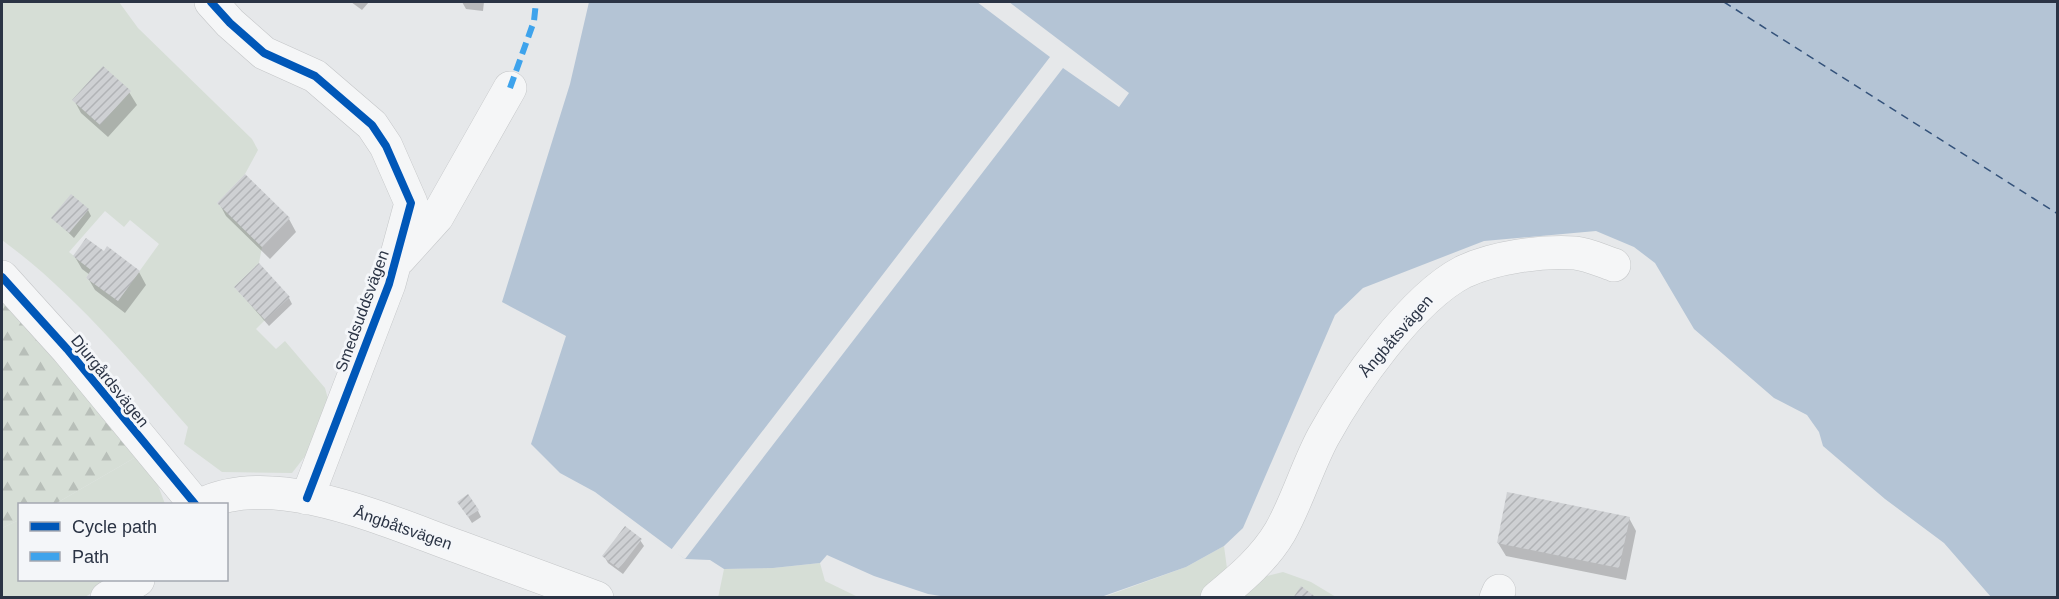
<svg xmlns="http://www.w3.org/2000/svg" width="2059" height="599" viewBox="0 0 2059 599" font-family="Arial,sans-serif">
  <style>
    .grass { fill: #d6ded6; fill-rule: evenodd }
    .forest { fill: url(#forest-firs) }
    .water { fill: #b4c4d5 }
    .pier { fill: #e6e8ea }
    .shadow { fill: #0003 }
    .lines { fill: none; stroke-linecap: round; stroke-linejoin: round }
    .ferry { stroke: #34527a; stroke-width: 1.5; stroke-dasharray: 8 6; stroke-linecap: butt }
    .building { fill: url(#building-hatch) }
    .minor-casing { stroke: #c4c6c8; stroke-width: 34 }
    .minor { stroke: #f5f6f7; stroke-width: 33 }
    .quiet { stroke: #3ea3ec; stroke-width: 6; stroke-dasharray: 12 6; stroke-linecap: butt }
    .cycleway-casing { stroke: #f4f6f9; stroke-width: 11 }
    .cycleway { stroke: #0057b8; stroke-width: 8 }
    .labels { text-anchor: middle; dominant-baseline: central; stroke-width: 6; stroke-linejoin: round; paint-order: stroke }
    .street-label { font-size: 16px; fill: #2b3445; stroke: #f4f6f9 }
  </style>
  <defs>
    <pattern id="forest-firs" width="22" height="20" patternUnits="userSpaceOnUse" patternTransform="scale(1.5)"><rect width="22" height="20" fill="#d6ded6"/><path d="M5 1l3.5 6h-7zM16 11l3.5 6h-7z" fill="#b8bfb9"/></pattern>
    <pattern id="building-hatch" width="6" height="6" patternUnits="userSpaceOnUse" patternTransform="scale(1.5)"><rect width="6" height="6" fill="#ced0d3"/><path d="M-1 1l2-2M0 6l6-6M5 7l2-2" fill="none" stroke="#b1b3b6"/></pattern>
  </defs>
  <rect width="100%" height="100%" fill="#e6e8ea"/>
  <path class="grass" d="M2,2h117l19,26 114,111 6,11 -13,24 -28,29 45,44 -3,16 -25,24 31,33 -9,9 20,20 9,-8 40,47 3,11 -22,56 -14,18 -70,-1 -38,-28 4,-17c-58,-66 -115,-135 -186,-187zM105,211l19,16 6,-7 29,24 -41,57 -32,-23 5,-8 -22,-18z
    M136,457l20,23 9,24h-110z
    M19,520l1,60h93l-28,17h-83v-69z
    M1224,546l4,30 -29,21 -98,1 85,-31z
    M820,563l5,18 33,16 -140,1 6,-29 49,-1z
    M1283,572l28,10 25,15 -104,1 23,-19z"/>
  <path class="forest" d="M2,293l134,164 -81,47h-35l-1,16 -17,8z"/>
  <path class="water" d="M589,2h1468v595h-66l-47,-54 -59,-44 -62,-53 -4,-14 -12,-17 -33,-17 -80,-69 -39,-66 -21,-16 -38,-16 -112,10 -121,47 -28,27 -92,213 -19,18 -38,21 -85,30 -148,1 -25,-4 -54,-18 -47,-21 -7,8 -47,5 -49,1 -14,-9 -25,-1 -90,-67 -35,-19 -29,-29 35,-108 -64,-34 68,-218z"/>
  <path class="pier" d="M977,2h32l120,91 -10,14 -56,-39 -378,491 -14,-9 379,-493z"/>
  <path class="shadow" d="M351,2h18l-7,8z
    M462,2h22l-1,9 -17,-2z
    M129,92l8,13 -29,32 -27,-24 -7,-13z
    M245,176l44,43 7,13 -26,27 -44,-43 -7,-13z
    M88,210l3,6 -17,22 -21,-20z
    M75,257l64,15 7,13 -21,28 -30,-23 -7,-12 2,-3 -8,-6z
    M235,287l54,11 3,6 -23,22z
    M459,502l19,9 3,6 -9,6z
    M1629,518l7,13 -10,49 -120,-24 -8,-13z
    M640,540l4,6 -21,28 -15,-11 -4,-7z"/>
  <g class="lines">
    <path class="ferry" d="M1724,2l334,212"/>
  </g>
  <path class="building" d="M103,66l28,25 -31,34 -28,-25z
    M245,174l45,44 -28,29 -45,-44z
    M71,194l18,15 -20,24 -18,-15z
    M86,238l18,13 3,-5 33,25 -22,30 -32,-23 5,-8 -18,-14z
    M259,263l31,34 -25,23 -31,-33z
    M1507,492l123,25 -11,51 -122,-25z
    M468,494l11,16 -11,7 -11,-15z
    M625,526l17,13 -23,30 -17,-13z
    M1301,586l16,12h-24z"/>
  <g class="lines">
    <g class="minor-casing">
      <path id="minor" d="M211,2l19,21 34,30 51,23 57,49 14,21 25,57 -22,81 -82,214
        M399,259l38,-42 73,-129
        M2,277l65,72 128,155
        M203,504c72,-35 186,18 256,43 46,17 92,34 138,51
        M107,598l31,-18
        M1217,598c24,-20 47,-39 63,-66 17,-30 27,-65 43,-95 28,-51 88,-138 140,-165 32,-15 77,-21 112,-19 12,1 27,8 39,12
        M1496,598l3,-7"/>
    </g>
    <use href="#minor" class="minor"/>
    <path class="quiet" d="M510,88l24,-67 2,-19"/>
    <g class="cycleway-casing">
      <path id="cycleway" d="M211,2l19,21 34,30 51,23 57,49 14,21 25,57 -22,81 -82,214
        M2,277l65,72 128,155"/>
    </g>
    <use href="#cycleway" class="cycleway"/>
  </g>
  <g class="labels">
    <g class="street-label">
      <text transform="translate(362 311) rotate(-70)">Smedsuddsvägen</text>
      <text transform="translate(1396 336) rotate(-49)">Ångbåtsvägen</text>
      <text transform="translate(110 381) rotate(51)">Djurgårdsvägen</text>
      <text transform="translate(403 528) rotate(19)">Ångbåtsvägen</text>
    </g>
  </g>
  <rect width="2059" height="599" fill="none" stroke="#2b3445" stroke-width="6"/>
  <rect x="18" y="503" width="210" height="78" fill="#f4f6f9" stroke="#a4a8b1" stroke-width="1.5"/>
  <rect x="30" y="522" width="30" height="9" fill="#0057b8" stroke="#a4a8b1" stroke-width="1.5"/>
  <text x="72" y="533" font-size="18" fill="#2b3445">Cycle path</text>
  <rect x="30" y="552" width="30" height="9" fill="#3ea3ec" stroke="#a4a8b1" stroke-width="1.5"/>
  <text x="72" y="563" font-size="18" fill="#2b3445">Path</text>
</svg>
